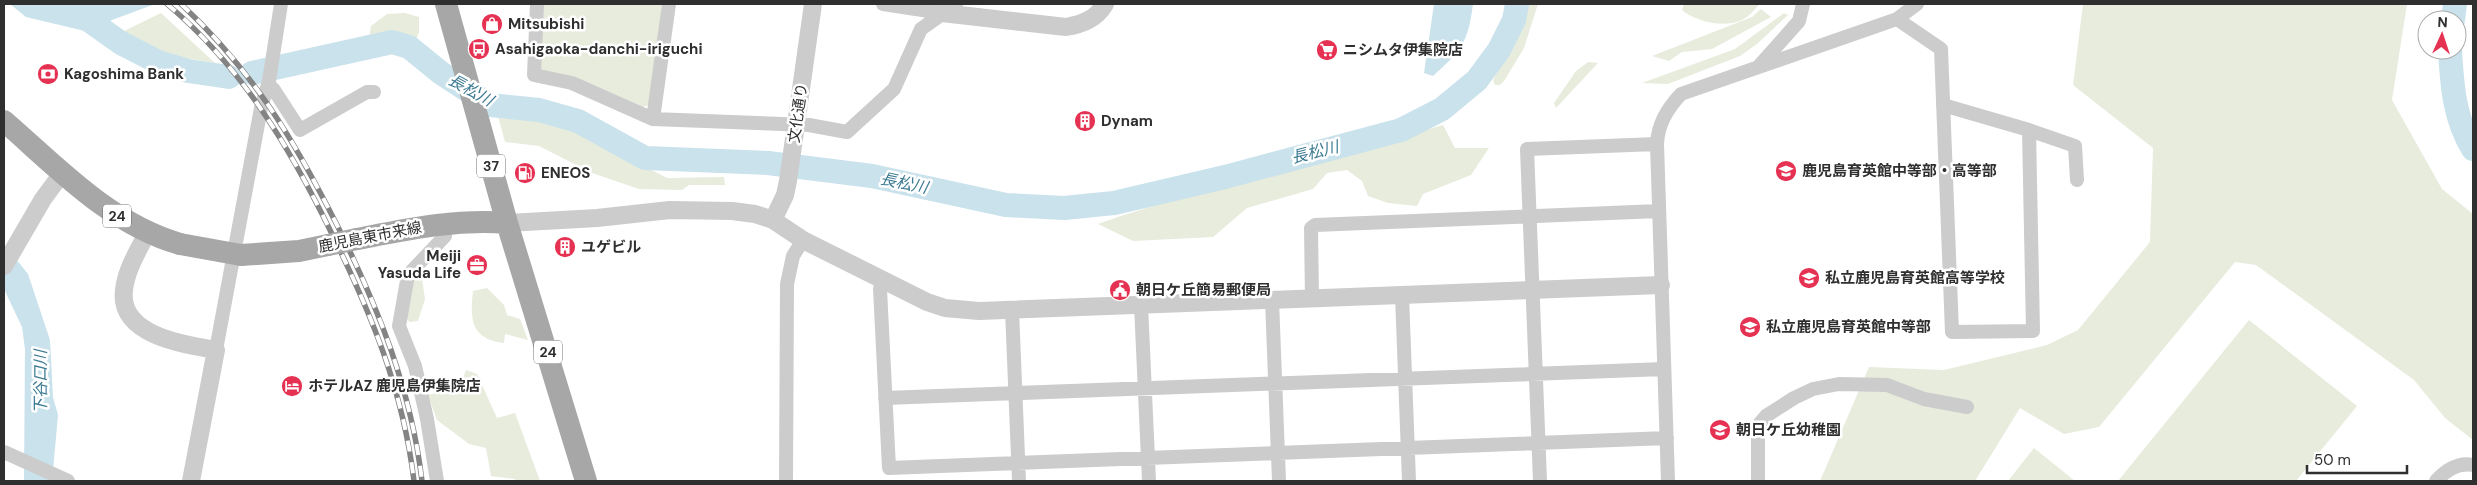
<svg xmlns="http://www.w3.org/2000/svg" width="2477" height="485" viewBox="0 0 2477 485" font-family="'DM Sans','Noto Sans JP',sans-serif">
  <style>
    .green { fill: #e7ecdd }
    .water { fill: #c9e2ec }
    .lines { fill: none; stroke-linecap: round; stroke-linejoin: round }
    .river { stroke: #c9e2ec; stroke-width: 24 }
    .minor { stroke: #ccc; stroke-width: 14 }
    .tertiary { stroke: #ccc; stroke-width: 18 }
    .primary { stroke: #a7a7a7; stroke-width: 22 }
    .rail-casing { stroke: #848484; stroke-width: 5.5 }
    .rail { stroke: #fff; stroke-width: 4; stroke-dasharray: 11; stroke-linecap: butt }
    .primary-bridge { stroke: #a7a7a7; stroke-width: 22 }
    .labels { text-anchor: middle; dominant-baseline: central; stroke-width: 5; stroke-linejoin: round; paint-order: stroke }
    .shield { fill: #fff; stroke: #6d6d6d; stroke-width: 1 }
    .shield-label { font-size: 14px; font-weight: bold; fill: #2f2f2f }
    .poi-label { font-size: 15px; font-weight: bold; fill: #2f2f2f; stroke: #fff; text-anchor: start }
    .street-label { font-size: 15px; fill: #2f2f2f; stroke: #fff }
    .water-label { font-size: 16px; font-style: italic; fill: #3c7a92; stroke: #fff }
  </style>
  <rect width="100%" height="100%" fill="#fff"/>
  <path class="green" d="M542,4h120l-13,101 -6,2 -65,-29 -35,-6 -4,-4z
    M1524,4h14l-14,44 -20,33 -4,4h-5l-2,-5 16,-30z
    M1684,4h75c-3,4 -7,9 -11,12 -16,14 -51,7 -66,-6z
    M2083,4h324l-15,96 50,89 31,25v226l-28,-22 -31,-38 -158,-115 -21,-3 -136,165 -35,7 -44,-26 -45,73h-155l49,-114 75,3 103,-25 31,-15 72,-88 3,-94 -80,-63z
    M1761,9l10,8 -59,32 -30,3 -13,9 -17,-5 100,-39z
    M161,13l54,50c-36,-5 -62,-10 -93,-31z
    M405,13l14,4v15l-4,11 -19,-9 -27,4 2,-12 16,-12z
    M1784,13l4,2 -31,29 -17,12 -72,28 -26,-1 93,-34z
    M1588,62l10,1 -42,45 -2,-5 22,-32z
    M497,112l47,9 40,14 83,43 57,-1 1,8h-36l-7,5 -43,-1 -47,-16 -53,-27 -34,-4z
    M1443,125l12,23h34l-18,27 -48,19 -6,12 -29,-3 -20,-7 -6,-15 -15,-11 -20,3 -14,16 -66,19 -34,29 -80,4 -35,-17c79,-28 160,-47 242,-68 35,-9 69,-21 103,-31z
    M413,278l9,1 3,20 -7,22 -8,1 -5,-5z
    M487,288l17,17 3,10 13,4 8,21 -23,-6 -1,9c-34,-4 -34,-25 -31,-52z
    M2249,320l108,86 -61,75h-178z
    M466,370l11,4 20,44 18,-5 25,68h-25v-2l-24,-3 -5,-28 -17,-4 -32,-24 -9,-25 32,-8z
    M2034,448l41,33h-67z"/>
  <path class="water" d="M10,4h145l-43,16 -23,12 -63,-15z
    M1434,4h39c-5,38 -11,46 -40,72l-9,-3z
    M4,244l24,30 22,66 3,57 5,18 -6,66h-28l1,-132 -3,-22 -18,-38z"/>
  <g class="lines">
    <path class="river" d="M54,4l33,15 34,24 37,19 30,9 41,6
      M2453,20l2,-16
      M2450,50c2,35 4,68 23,99
      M252,73l140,-31 17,5 32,26 49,32 49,5 39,11 67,37 123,5 104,13 134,29 58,3 50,-5 111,-26 176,-47 41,-21 35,-29 22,-30 15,-30 3,-16"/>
    <path class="minor" d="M537,4l-3,71 38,8 81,36 156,6 38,7 47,-43 27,-60 35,-25
      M883,4l59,9
      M1897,19l44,30 11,283 81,-1 -4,-201 -86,-25
      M1760,65l39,-44 4,-17
      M268,84l6,6 26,40 67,-38h7
      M653,119l16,-115
      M2029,130l46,16 2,34
      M882,281l-2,8 9,179 778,-30
      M1402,295l7,186
      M1312,298l-1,-70 4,-3 344,-14
      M1272,300l7,181
      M1141,305l8,176
      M1012,310l7,171
      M216,350l45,-242 8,-27 12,-77
      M885,398l779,-29
      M4,452l64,29
      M437,481l-10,-62 -12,-53 -16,-40 9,-51 37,-39 -3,-13
      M786,481l1,-197 6,-28 10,-16
      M1540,481l-13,-332 130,-5
      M1668,481l-11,-337c1,-20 10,-35 24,-50l216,-75 20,-15
      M1758,481v-50l2,-8 6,-7 28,-18 19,-9 26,-5 48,1 37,14 43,8
      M2436,481c10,-11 22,-19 37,-16"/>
    <path class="tertiary" d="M942,13l124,14c17,-3 30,-8 39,-23
      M773,220l12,-25 3,-14 25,-177
      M507,223l90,-5 73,-8 62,1 23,3 18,6 30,20 124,62 18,6 34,3 682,-26
      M147,233c-9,18 -21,37 -23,57 -6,45 60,55 92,60l-25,131
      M4,266l39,-67 20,-27"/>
    <path class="primary" d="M446,4l61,219 79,258
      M4,121c54,47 106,103 176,123
      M357,239c52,-10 97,-20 150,-16
      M241,255l58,-4 29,-6"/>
    <g class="rail-casing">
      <path id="rail" d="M167,4c74,62 122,142 164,228 40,81 72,158 83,249
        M181,4c72,67 112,134 156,221 41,82 74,164 85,256"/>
    </g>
    <use href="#rail" class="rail"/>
    <path class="primary-bridge" d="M180,244l61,11
      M328,245l29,-6"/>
  </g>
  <defs>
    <g id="shop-disc" transform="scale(1.125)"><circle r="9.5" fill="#e63252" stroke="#fff"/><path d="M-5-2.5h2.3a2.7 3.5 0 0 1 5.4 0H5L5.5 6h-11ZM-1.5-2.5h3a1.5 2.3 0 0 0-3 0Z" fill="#fff"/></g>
    <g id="bus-disc" transform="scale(1.125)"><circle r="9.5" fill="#e63252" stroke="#fff"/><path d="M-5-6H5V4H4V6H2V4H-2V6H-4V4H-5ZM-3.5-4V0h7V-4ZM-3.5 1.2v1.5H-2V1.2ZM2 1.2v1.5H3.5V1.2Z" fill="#fff"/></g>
    <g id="supermarket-disc" transform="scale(1.125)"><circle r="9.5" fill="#e63252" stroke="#fff"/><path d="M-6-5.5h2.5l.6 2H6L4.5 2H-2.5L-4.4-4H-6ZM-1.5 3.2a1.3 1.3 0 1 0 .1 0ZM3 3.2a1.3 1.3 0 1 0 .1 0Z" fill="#fff"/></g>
    <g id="bank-disc" transform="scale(1.125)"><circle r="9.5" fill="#e63252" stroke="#fff"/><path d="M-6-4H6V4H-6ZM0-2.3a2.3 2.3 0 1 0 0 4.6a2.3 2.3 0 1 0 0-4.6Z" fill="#fff"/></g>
    <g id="building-disc" transform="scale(1.125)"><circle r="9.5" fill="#e63252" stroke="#fff"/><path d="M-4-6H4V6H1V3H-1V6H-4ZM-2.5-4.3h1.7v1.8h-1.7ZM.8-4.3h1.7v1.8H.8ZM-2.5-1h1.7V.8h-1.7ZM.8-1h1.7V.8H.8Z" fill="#fff"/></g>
    <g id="school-disc" transform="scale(1.125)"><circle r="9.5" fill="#e63252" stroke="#fff"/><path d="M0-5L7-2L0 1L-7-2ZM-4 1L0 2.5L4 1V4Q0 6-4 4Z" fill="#fff"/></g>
    <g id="fuel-disc" transform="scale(1.125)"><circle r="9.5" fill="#e63252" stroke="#fff"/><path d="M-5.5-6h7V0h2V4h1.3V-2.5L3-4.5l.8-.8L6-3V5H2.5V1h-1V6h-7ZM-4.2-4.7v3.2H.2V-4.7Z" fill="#fff"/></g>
    <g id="office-disc" transform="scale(1.125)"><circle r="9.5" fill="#e63252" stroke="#fff"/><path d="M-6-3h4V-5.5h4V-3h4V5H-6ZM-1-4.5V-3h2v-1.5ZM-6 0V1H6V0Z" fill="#fff"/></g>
    <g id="civic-disc" transform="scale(1.125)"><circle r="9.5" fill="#e63252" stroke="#fff"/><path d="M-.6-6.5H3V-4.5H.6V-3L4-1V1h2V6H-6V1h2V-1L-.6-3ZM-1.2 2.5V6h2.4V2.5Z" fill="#fff"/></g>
    <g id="hotel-disc" transform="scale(1.125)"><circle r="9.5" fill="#e63252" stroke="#fff"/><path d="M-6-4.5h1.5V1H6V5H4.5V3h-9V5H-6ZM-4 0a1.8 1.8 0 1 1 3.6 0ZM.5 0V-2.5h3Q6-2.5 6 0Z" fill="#fff"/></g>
  </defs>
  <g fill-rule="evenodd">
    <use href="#shop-disc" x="492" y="24"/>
    <use href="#bus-disc" x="479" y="49"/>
    <use href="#supermarket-disc" x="1327" y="50"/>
    <use href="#bank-disc" x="48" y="74"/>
    <use href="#building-disc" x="1085" y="121"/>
    <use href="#school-disc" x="1786" y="171"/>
    <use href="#fuel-disc" x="525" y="173"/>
    <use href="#building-disc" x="565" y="247"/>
    <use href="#office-disc" x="477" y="265"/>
    <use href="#school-disc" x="1809" y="278"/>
    <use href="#civic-disc" x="1120" y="290"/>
    <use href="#school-disc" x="1750" y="327"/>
    <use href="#hotel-disc" x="292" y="386"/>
    <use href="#school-disc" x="1720" y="430"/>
  </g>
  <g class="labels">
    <g class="shield">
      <rect x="477" y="154.5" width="28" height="23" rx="4"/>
      <rect x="103" y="204.5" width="28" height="23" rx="4"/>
      <rect x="534" y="340.5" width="28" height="23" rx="4"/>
    </g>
    <g class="shield-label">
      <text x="491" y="166">37</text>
      <text x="117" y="216">24</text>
      <text x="548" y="352">24</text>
    </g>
    <g class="poi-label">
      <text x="508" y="24">Mitsubishi</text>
      <text x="495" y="49">Asahigaoka-danchi-iriguchi</text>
      <text x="1343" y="50">ニシムタ伊集院店</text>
      <text x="64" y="74">Kagoshima Bank</text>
      <text x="1101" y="121">Dynam</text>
      <text x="1802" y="171">鹿児島育英館中等部・高等部</text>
      <text x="541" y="173">ENEOS</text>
      <text x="581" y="247">ユゲビル</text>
      <text x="461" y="256" text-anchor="end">Meiji<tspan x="461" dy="17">Yasuda Life</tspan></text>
      <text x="1825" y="278">私立鹿児島育英館高等学校</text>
      <text x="1136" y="290">朝日ケ丘簡易郵便局</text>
      <text x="1766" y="327">私立鹿児島育英館中等部</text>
      <text x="308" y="386">ホテルAZ 鹿児島伊集院店</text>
      <text x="1736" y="430">朝日ケ丘幼稚園</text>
    </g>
    <g class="street-label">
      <text transform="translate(798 113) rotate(-82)">文化通り</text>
      <text transform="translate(370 237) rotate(-11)">鹿児島東市来線</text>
    </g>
    <g class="water-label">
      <text transform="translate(471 90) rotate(29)">長松川</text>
      <text transform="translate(1315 152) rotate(-14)">長松川</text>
      <text transform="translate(904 183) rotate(12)">長松川</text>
      <text transform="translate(40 382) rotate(-90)">下谷口川</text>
    </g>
  </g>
  <rect width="2477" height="485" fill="none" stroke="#2f2f2f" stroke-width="10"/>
  <g transform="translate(2442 35) rotate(3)"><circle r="24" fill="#ffffff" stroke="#acacac"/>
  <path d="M0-4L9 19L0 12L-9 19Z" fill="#e63252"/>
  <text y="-8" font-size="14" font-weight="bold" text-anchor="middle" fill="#2f2f2f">N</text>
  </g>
  <path d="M2307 465v8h100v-8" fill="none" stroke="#2f2f2f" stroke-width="2.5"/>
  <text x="2314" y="465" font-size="15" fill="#2f2f2f" stroke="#ffffff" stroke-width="4" paint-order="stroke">50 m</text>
</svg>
